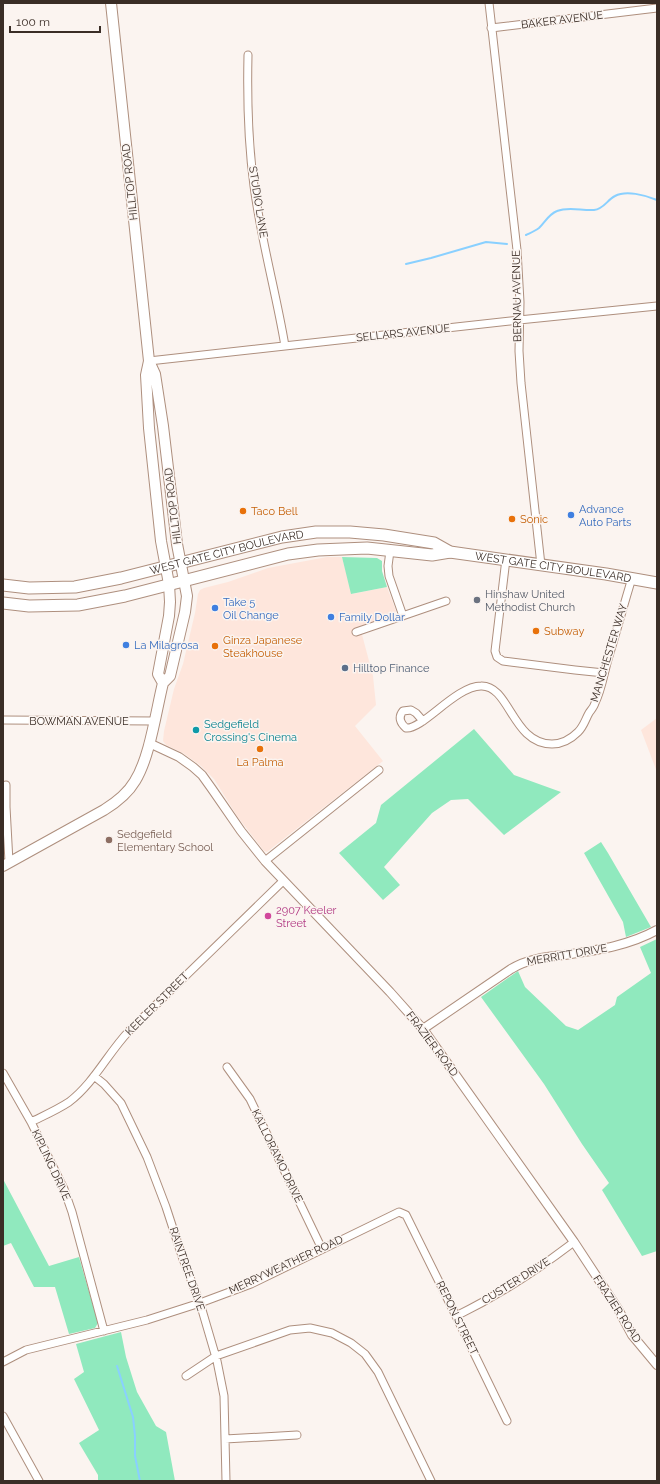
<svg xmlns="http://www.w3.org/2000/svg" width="660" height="1484" viewBox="0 0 660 1484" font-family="Raleway,sans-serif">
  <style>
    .commercial { fill: #fee6dc }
    .green { fill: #90e9be }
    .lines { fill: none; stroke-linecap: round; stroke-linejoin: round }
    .stream { stroke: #89d0ff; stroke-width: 2 }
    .minor-casing { stroke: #ae8f7e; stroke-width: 9 }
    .tertiary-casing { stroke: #ae8f7e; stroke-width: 10 }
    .secondary-casing { stroke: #ae8f7e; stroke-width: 12 }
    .primary-casing { stroke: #ae8f7e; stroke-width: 13 }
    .minor { stroke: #fff; stroke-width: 7 }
    .tertiary { stroke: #fff; stroke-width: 8 }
    .secondary { stroke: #fff; stroke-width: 10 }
    .primary { stroke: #fff; stroke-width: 11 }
    .food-dot { fill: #e8710a; stroke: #fbf4f0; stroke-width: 1.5 }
    .shop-dot { fill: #3f7fe0; stroke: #fbf4f0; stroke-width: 1.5 }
    .worship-dot { fill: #6b7280; stroke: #fbf4f0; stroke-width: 1.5 }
    .service-dot { fill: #5c6f8a; stroke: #fbf4f0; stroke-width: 1.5 }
    .culture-dot { fill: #0f9aa8; stroke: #fbf4f0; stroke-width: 1.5 }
    .education-dot { fill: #8d6e63; stroke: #fbf4f0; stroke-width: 1.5 }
    .hotel-dot { fill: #d1479c; stroke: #fbf4f0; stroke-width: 1.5 }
    .labels { text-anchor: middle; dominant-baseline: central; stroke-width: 3; stroke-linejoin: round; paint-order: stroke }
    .street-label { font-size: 11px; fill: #3a2d26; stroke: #fbf4f0 }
    .shop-label { font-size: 11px; fill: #366cbe; stroke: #fbf4f0; text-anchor: start }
    .food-label { font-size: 11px; fill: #c56008; stroke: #fbf4f0; text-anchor: start }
    .worship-label { font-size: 11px; fill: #5b616d; stroke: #fbf4f0; text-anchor: start }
    .service-label { font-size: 11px; fill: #4e5e75; stroke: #fbf4f0; text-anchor: start }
    .culture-label { font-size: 11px; fill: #0d838f; stroke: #fbf4f0; text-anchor: start }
    .education-label { font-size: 11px; fill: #785e54; stroke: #fbf4f0; text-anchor: start }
    .hotel-label { font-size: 11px; fill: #b23c85; stroke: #fbf4f0; text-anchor: start }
  </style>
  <rect width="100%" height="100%" fill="#fbf4f0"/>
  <path class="commercial" d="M327,557h15l10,37 35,-7 9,24 -2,3 -34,13 13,49 3,29 -21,21 28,35 -116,91 -3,-1 -27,-35 -23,-37 -13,-13 -18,-13 -17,-8 -3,-4 1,-10 10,-42 9,-25 12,-51 3,-19 2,-4 4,-2 24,-6 40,-14z
    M657,718v54l-16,-42z"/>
  <path class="green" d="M342,557l35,1 5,3v10l5,16 -36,7z
    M474,729l40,46 47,17 -57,43 -36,-36 -17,1 -19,13 -48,54 16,18 -17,15 -44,-47 37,-30 5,-18z
    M601,842l7,11 43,74 -25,10 -3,-15 -39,-69z
    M657,939v312l-15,5 -40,-66 7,-7 -27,-39 -38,-60 -63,-87 37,-26 7,16 41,39 12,4 37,-25 2,-8 34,-24 -11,-26z
    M3,1179l46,87 30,-9 19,66 -3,5 -26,6 -14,-47h-21l-23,-44 -8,3z
    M121,1332l5,25 11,35 19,34 10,6 9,49h-77v-6l-19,-32 20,-13 -25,-51 10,-7 -8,-28z"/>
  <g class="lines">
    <path class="stream" d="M526,235c4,-2 9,-4 13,-7 6,-6 10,-14 18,-17 12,-5 25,0 37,-1 10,-1 13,-10 21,-14 11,-6 30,-1 42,4
      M406,264l25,-6 55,-16 21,2
      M117,1366l16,51 2,19v20l5,25"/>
    <g class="minor-casing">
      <path id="minor" d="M489,3l28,247 3,52 -1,49 2,32 20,182
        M491,28l166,-20
        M248,55c-1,44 0,87 6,131 7,54 22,106 31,160
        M149,361l370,-41 138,-14
        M390,551l-2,15 1,10 14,40
        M506,559l-11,92 2,6 6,4 72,9 29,3
        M356,632l90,-31
        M3,720l151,1
        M423,721l-7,-8 -5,-3 -8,1c-5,6 -3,12 3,17 16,2 50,-42 75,-42 29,-1 31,58 71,58 10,0 19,-5 26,-12 6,-6 7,-12 11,-19 2,-3 5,-6 6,-10 7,-14 9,-31 14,-47 8,-26 15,-52 23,-78
        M6,785v22l3,55
        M265,861l114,-91
        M227,1067l23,32 72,150
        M3,1073l28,49 33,67 8,23 32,119
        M94,1076l10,8 17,19 26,54 19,50 17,52 17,44 17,58 7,35 2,85
        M31,1122c12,-6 26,-12 38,-20 25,-19 39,-49 60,-71l154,-150
        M456,1316c43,-21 80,-45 118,-74
        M3,1362l23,-12 121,-30 53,-17 51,-19 148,-72 7,3 50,101 51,105
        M186,1376l30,-20 74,-26 20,-2 22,5 19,10 14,11 13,18 53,109
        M3,1416l36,65
        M225,1439l72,-4"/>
    </g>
    <g class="tertiary-casing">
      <path id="tertiary" d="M149,743l30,14 14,10 9,8 10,14 29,42 24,30 125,131 33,37 151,213 44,67 14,26 25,30
        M423,1029l88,-60c16,-10 35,-12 53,-14 33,-5 64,-9 93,-25"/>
    </g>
    <g class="secondary-casing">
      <path id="secondary" d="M111,3l38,358 -3,14 3,53 12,113 8,43 1,18 -1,14 -11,58 5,9
        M3,866l101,-56c13,-8 24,-17 31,-29 15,-24 21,-70 28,-98l7,-7 15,-64 2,-16 -10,-52 -14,-118 -8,-52 -6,-13"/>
    </g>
    <g class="primary-casing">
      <g id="primary">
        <path id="s1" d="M3,585l26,3 46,-1 46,-9 161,-41 34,-5h34l34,3 50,8 16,9 156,22 51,9"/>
        <path d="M3,603l26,3 49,-1 47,-9 163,-42 30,-4 49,-2 65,7 18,-3"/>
      </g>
    </g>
    <use href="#minor" class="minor"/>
    <use href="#tertiary" class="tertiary"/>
    <use href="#secondary" class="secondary"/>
    <use href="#primary" class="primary"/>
  </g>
  <g class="food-dot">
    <circle cx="243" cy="511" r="4"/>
    <circle cx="512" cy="519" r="4"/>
    <circle cx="536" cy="631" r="4"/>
    <circle cx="215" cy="646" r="4"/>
    <circle cx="260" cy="749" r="4"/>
  </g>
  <g class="shop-dot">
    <circle cx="571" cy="515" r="4"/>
    <circle cx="215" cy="608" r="4"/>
    <circle cx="331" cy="617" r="4"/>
    <circle cx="126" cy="645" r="4"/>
  </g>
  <circle class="worship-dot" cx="477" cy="600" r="4"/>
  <circle class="service-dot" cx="345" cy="668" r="4"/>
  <circle class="culture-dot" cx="196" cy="730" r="4"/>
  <circle class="education-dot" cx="109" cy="840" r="4"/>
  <circle class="hotel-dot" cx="268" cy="916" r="4"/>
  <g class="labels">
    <g class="street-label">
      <text transform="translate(562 20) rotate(-7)">BAKER AVENUE</text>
      <text transform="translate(130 182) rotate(-96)">HILLTOP ROAD</text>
      <text transform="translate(258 202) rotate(81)">STUDIO LANE</text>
      <text transform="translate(517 296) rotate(-91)">BERNAU AVENUE</text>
      <text transform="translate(403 333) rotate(-6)">SELLARS AVENUE</text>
      <text transform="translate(173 506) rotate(-97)">HILLTOP ROAD</text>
      <text stroke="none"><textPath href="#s1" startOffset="228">WEST GATE CITY BOULEVARD</textPath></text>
      <text stroke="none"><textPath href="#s1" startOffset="561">WEST GATE CITY BOULEVARD</textPath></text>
      <text transform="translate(609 653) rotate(-73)">MANCHESTER WAY</text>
      <text x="79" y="721">BOWMAN AVENUE</text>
      <text transform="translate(567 955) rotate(-10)">MERRITT DRIVE</text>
      <text transform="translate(157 1004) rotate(-45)">KEELER STREET</text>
      <text transform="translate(432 1044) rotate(53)">FRAZIER ROAD</text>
      <text transform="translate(277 1156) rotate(64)">KALLORAMO DRIVE</text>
      <text transform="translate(51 1165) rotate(65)">KIPLING DRIVE</text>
      <text transform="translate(286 1265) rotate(-25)">MERRYWEATHER ROAD</text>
      <text transform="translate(187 1269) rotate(71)">RAINTREE DRIVE</text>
      <text transform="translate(516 1281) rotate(-32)">CUSTER DRIVE</text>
      <text transform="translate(617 1309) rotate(57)">FRAZIER ROAD</text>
      <text transform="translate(457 1318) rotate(64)">REPON STREET</text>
    </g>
    <g class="shop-label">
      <text x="579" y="509">Advance<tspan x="579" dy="13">Auto Parts</tspan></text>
      <text x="223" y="602">Take 5<tspan x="223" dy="13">Oil Change</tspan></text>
      <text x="339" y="617">Family Dollar</text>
      <text x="134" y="645">La Milagrosa</text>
    </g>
    <g class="food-label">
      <text x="251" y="511">Taco Bell</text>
      <text x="520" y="519">Sonic</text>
      <text x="544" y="631">Subway</text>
      <text x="223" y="640">Ginza Japanese<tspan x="223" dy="13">Steakhouse</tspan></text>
      <text x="260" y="762" text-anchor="middle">La Palma</text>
    </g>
    <g class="worship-label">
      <text x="485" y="594">Hinshaw United<tspan x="485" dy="13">Methodist Church</tspan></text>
    </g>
    <g class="service-label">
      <text x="353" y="668">Hilltop Finance</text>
    </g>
    <g class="culture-label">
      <text x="204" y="724">Sedgefield<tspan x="204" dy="13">Crossing's Cinema</tspan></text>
    </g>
    <g class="education-label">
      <text x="117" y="834">Sedgefield<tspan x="117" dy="13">Elementary School</tspan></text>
    </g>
    <g class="hotel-label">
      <text x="276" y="910">2907 Keeler<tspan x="276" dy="13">Street</tspan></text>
    </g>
  </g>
  <rect width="660" height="1484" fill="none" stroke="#3a2d26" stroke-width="8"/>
  <path d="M10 26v6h90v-6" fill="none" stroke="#3a2d26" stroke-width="2"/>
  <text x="16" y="26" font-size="12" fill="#3a2d26" stroke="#fbf4f0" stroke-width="3" paint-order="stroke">100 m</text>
</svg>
